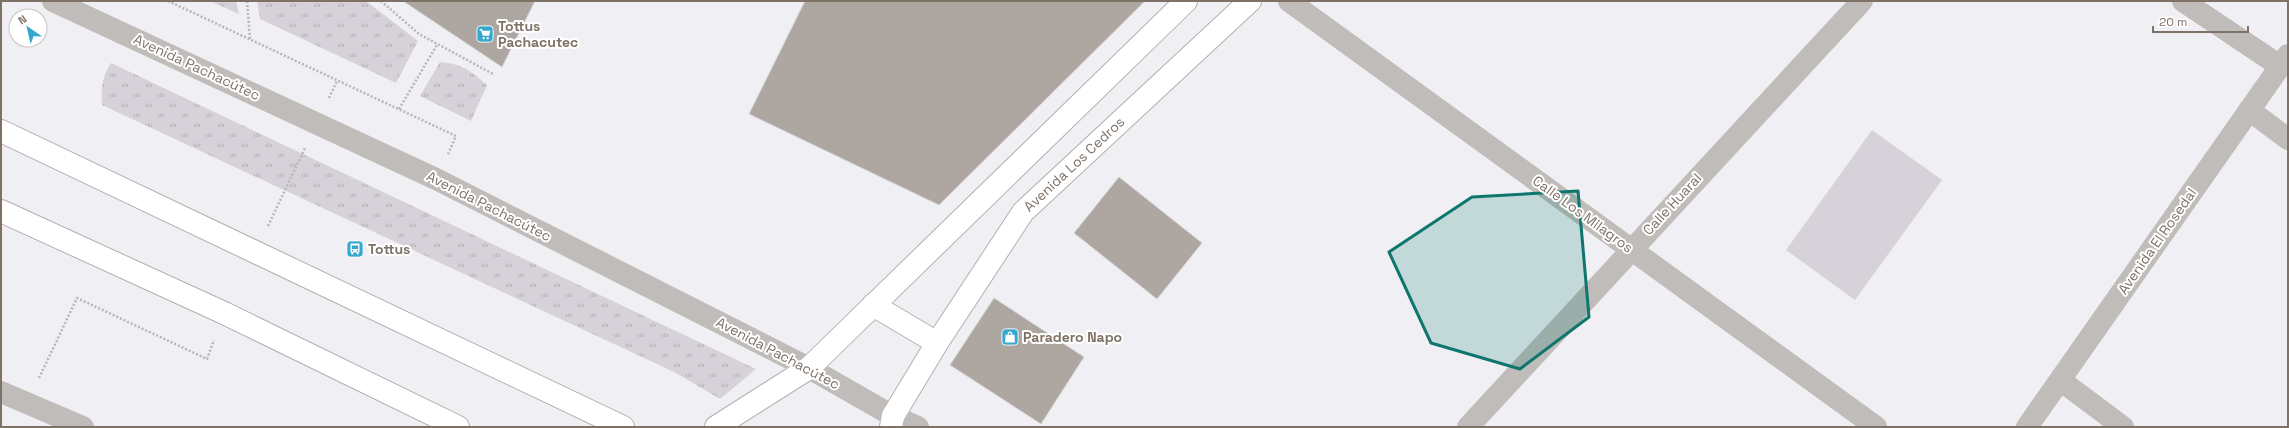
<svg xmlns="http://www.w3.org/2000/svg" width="2289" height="428" viewBox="0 0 2289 428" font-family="'Space Grotesk',sans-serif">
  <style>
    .grass { fill: url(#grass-tufts) }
    .pitch { fill: #d7d2da }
    .building { fill: #ada6a1; stroke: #d3d3d5 }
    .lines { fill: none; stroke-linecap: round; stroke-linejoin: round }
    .secondary-casing { stroke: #b5b0ab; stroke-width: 24 }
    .primary-casing { stroke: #b3aeab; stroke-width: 24 }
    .path { stroke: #b8b6b3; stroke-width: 2.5; stroke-dasharray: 2 2; stroke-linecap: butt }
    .street { stroke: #c0bcb9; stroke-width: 22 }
    .secondary { stroke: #fff; stroke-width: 22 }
    .primary { stroke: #fff; stroke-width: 22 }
    .marked { fill: #0f766e; fill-opacity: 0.2; stroke: #0f766e; stroke-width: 3; stroke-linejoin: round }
    .labels { text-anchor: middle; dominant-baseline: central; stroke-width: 4; stroke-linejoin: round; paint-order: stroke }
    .poi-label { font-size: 14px; font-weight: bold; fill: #7e7166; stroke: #fff; text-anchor: start }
    .street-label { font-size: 14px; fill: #7e7166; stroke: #fff }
  </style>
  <defs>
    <pattern id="grass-tufts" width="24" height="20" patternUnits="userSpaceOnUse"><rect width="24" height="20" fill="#d7d2da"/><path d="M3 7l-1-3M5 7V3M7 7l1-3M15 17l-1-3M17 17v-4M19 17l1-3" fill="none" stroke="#b4afb5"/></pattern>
  </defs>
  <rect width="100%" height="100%" fill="#f0f0f4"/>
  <path class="grass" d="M210,1h26l3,13z
    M257,1h109l52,40 -22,42 -136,-64z
    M440,62c24,2 30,9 47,23l-16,36 -51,-25z
    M111,63l645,306 -36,30 -46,-27 -572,-267c-1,-17 0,-28 9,-42z"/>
  <path class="pitch" d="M1872,130l70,50 -87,120 -69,-50z"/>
  <path class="building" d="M403,1h132l-33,66z
    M805,1h340l-206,204 -190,-91z
    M1119,177l83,66 -45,56 -83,-66z
    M994,298l90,59 -43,67 -91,-59z"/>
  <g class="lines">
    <g class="secondary-casing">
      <path id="secondary" d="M873,305l64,38
        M809,368l377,-367
        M893,416l44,-73 86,-131 227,-211"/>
    </g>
    <g class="primary-casing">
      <path id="primary" d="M1,131l622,296
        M1,211l223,102 234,114
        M716,427l93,-59
        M891,427l2,-11"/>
    </g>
    <path class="path" d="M168,1l288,135 -8,18
      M247,1l3,38
      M381,1l38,33 74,40
      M329,98l8,-17
      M399,109l38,-64
      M268,226l37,-78
      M39,378l38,-80 130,61 7,-19"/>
    <path class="street" d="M53,1l383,178 373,189 84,48 25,11
      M1289,1l587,426
      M2183,1l97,65
      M2249,110l39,29
      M2060,380l63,47
      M1,392l82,35
      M1468,427l394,-426
      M2027,427l261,-372"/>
    <use href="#secondary" class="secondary"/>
    <use href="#primary" class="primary"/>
  </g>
  <path class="marked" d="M1578,191l11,126 -69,52 -89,-26 -42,-91 83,-55z"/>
  <defs>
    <g id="supermarket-square" transform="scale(0.9)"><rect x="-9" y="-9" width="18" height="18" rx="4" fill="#35a8ce" stroke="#fff"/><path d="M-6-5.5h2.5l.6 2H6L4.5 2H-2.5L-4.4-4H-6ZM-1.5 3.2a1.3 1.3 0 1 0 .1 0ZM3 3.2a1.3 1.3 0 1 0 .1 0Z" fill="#fff"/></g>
    <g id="bus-square" transform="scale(0.9)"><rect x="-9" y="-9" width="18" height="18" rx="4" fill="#35a8ce" stroke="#fff"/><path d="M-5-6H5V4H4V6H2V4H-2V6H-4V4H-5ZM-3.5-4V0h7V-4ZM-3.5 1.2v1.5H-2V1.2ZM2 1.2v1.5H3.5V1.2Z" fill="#fff"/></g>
    <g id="shop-square" transform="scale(0.9)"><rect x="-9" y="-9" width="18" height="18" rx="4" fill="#35a8ce" stroke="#fff"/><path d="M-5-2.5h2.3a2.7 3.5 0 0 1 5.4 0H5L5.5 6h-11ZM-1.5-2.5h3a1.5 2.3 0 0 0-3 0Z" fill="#fff"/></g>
  </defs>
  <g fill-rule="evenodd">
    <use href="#supermarket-square" x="485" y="34"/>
    <use href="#bus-square" x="355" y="249"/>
    <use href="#shop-square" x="1010" y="337"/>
  </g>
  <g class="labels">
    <g class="poi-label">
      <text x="498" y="26">Tottus<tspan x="498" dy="16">Pachacutec</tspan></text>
      <text x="368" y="249">Tottus</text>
      <text x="1023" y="337">Paradero Napo</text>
    </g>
    <g class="street-label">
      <text transform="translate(197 67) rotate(25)">Avenida Pachacútec</text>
      <text transform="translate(1074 164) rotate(-43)">Avenida Los Cedros</text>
      <text transform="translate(1672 204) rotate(-47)">Calle Huaral</text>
      <text transform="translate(489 206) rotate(27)">Avenida Pachacútec</text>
      <text transform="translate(1583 214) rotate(36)">Calle Los Milagros</text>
      <text transform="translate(2157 241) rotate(-55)">Avenida El Rosedal</text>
      <text transform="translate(778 353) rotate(28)">Avenida Pachacútec</text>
    </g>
  </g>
  <rect width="2289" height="428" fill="none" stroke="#7e7166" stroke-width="4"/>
  <g transform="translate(28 28) rotate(326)"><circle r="19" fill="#ffffff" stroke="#cbc6c2"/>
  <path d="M0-3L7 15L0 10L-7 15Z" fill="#35a8ce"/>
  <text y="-6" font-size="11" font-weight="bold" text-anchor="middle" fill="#7e7166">N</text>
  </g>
  <path d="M2153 26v6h95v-6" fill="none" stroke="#7e7166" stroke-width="2"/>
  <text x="2159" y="26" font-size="12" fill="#7e7166" stroke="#ffffff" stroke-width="3" paint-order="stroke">20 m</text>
</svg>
